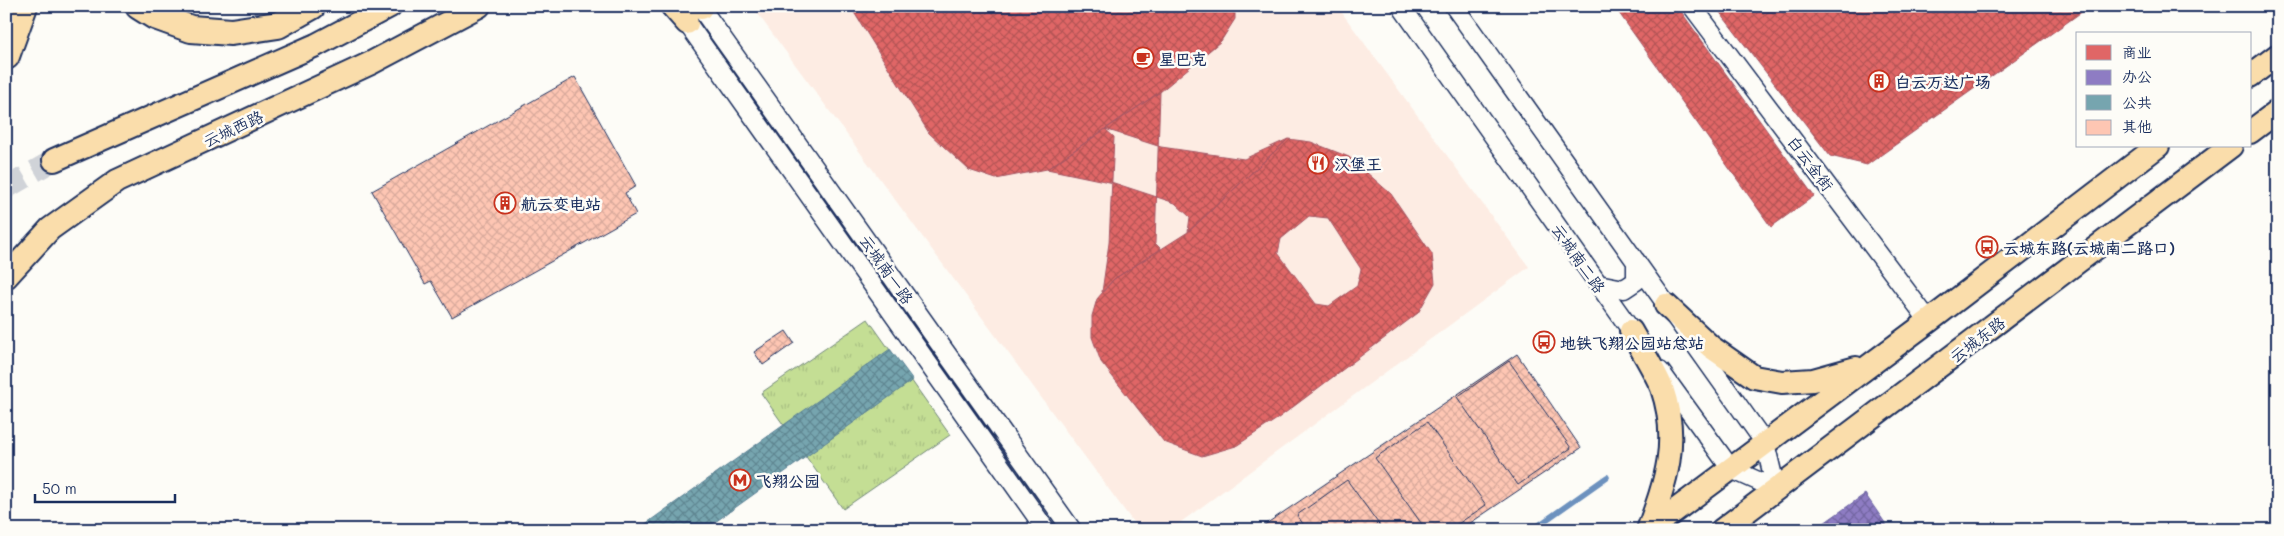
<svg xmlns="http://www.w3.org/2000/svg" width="2284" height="536" viewBox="0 0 2284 536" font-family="Mali,'LXGW WenKai TC',sans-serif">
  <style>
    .built { fill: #fdece3 }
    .grass { fill: url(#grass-tufts); stroke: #708679 }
    .shops { fill: url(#shops-cross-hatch); stroke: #a55664; fill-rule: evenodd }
    .offices { fill: url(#offices-cross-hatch); stroke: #6c65a5 }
    .public { fill: url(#public-cross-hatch); stroke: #5b8297 }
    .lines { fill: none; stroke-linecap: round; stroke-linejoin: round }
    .stream { stroke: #6c91be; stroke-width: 5.5 }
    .building { fill: url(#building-cross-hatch); stroke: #1b2f5e }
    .major-tunnel { stroke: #d0d3d8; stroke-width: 22; stroke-dasharray: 22 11; stroke-linecap: butt }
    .minor-casing { stroke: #1b2f5e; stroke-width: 21 }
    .major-casing { stroke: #1b2f5e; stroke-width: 26 }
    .highway-casing { stroke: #1b2f5e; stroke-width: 30 }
    .minor { stroke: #fdfcf7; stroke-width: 18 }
    .major { stroke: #faddab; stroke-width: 22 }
    .highway { stroke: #faddab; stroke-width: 26 }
    .labels { text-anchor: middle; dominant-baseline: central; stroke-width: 5; stroke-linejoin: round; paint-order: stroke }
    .poi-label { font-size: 16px; font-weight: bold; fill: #1b2f5e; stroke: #fdfcf7; text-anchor: start }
    .street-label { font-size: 16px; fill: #1b2f5e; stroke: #fdfcf7 }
  </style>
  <defs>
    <pattern id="grass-tufts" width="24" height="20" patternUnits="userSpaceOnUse" patternTransform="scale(1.25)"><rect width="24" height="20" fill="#c4de94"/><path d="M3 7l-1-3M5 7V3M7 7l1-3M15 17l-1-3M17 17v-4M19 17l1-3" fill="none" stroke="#a8bf82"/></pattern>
    <pattern id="shops-cross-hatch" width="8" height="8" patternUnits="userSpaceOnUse" patternTransform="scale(1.25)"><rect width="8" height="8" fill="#e06666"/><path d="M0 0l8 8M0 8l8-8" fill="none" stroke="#b55457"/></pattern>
    <pattern id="offices-cross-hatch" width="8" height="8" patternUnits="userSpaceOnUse" patternTransform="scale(1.25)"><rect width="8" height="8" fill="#8e7cc3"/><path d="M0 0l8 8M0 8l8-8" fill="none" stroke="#7366a2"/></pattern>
    <pattern id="public-cross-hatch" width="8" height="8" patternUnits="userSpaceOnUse" patternTransform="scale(1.25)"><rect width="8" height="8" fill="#76a5af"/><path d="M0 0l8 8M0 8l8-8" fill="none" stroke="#608792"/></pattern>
    <pattern id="building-cross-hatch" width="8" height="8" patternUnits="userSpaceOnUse" patternTransform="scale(1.25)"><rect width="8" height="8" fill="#fec6b3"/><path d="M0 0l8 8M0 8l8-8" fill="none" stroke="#d9aa9c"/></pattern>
  </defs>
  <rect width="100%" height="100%" fill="#fdfcf7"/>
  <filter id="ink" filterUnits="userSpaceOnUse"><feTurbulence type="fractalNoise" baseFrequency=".02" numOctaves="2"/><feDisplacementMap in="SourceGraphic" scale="10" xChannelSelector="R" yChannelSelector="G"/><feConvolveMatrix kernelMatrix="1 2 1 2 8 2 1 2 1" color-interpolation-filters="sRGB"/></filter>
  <g filter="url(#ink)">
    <path class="built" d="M752,6h585l192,261 -359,263h-31z"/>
    <path class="grass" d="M868,319l82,116 -107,74 -82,-116z"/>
    <path class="shops" d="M850,6h258l11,3 3,-3h113v13l-14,22 -61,51 -113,77 -51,10 -27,-9 -40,-37z
      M1614,6h63l137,190 -43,31z
      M1715,6h375l-223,159 -37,-9z
      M1160,92l-5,151 6,6 -47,30 -12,13 7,-49 5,-106 -9,-8z
      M1105,129l56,18 83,12 44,-20 -100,93 2,-15 -15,-14 -61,-20 -67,-14z
      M1288,139l23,3 38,15 42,37 41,60 3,29 -17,30 -141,106 -41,27 -34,10 -38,-14 -63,-80 -9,-25v-21l5,-17 17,-20 74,-47zM1309,216l19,2 33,51 -4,17 -28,20 -13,-2 -38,-51 3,-14z"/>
    <path class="offices" d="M1865,494l25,36h-76z"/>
    <path class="public" d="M890,349l23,31 -209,150h-67z"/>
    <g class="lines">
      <path class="stream" d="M1532,530l75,-53"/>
    </g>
    <path class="building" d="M575,77l61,109 -11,7 11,21 -184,103 -21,-36 -6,3 -53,-93z
      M786,331l8,12 -31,22 -9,-13z
      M1517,354l64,94 -121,82h-203z
      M1509,361l62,87 -53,37 -61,-88z
      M1427,422l59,83 -37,25h-23l-51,-72z
      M1347,480l36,50h-76l-10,-15z"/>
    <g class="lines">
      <path class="major-tunnel" d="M6,188l48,-28"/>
      <g class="minor-casing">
        <path id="minor" d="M1401,6l237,334
          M1454,6l311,437 11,46
          M1692,6l237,315
          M701,8l371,522
          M687,23l359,507
          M1598,284l26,5 12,-8v-20
          M1660,371l71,98 45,20"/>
      </g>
      <g class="major-casing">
        <path id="major" d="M672,6l15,17
          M701,6v2
          M2250,76l28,-21
          M2250,132l28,-21
          M54,160l262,-115 74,-39
          M6,277l44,-48 67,-48 254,-118 108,-57
          M1666,305l45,42 43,30 28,5 31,-2 43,-12
          M1631,331c10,18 23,38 31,57 18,53 4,93 -14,142
          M1649,530l280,-209 229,-175
          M1722,530l509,-384"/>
      </g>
      <g class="highway-casing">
        <path id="highway" d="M139,6l16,10 36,13 40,3 47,-7 34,-19
          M6,56l18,-50"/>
      </g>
      <use href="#minor" class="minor"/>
      <use href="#major" class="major"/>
      <use href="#highway" class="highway"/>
    </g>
  </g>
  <defs>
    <g id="cafe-ring" transform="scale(1.125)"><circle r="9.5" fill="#fdfcf7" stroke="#c8321e" stroke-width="1.5"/><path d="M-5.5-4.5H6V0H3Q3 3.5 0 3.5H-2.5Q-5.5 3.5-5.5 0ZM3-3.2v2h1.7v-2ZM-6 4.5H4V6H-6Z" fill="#c8321e"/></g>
    <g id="building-ring" transform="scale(1.125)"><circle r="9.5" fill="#fdfcf7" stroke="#c8321e" stroke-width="1.5"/><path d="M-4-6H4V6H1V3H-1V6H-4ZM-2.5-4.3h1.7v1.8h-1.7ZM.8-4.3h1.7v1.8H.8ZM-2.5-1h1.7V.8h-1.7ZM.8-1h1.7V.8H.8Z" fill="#c8321e"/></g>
    <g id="restaurant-ring" transform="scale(1.125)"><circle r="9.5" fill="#fdfcf7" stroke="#c8321e" stroke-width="1.5"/><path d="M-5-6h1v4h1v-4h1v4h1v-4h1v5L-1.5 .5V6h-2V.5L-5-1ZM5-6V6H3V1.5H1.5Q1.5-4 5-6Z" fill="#c8321e"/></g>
    <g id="bus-ring" transform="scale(1.125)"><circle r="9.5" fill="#fdfcf7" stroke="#c8321e" stroke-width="1.5"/><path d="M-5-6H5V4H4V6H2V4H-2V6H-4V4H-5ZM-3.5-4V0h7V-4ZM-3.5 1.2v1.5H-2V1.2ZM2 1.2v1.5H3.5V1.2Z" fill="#c8321e"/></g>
    <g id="metro-ring" transform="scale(1.125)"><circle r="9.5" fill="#fdfcf7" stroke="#c8321e" stroke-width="1.5"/><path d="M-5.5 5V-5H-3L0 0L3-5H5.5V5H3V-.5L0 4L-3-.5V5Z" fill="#c8321e"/></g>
  </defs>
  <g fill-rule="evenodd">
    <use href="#cafe-ring" x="1143" y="58"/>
    <use href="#building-ring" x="1879" y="81"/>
    <use href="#restaurant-ring" x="1318" y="163"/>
    <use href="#building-ring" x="505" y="203"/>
    <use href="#bus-ring" x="1987" y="247"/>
    <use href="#bus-ring" x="1544" y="342"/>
    <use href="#metro-ring" x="740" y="480"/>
  </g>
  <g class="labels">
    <g class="poi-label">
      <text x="1159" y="58">星巴克</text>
      <text x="1895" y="81">白云万达广场</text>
      <text x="1334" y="163">汉堡王</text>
      <text x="521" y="203">航云变电站</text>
      <text x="2003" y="247">云城东路(云城南二路口)</text>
      <text x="1560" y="342">地铁飞翔公园站总站</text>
      <text x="756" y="480">飞翔公园</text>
    </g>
    <g class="street-label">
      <text transform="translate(233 128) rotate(-25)">云城西路</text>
      <text transform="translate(1811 163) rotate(53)">白云金街</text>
      <text transform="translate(1579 258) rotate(55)">云城南二路</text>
      <text transform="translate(887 269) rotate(55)">云城南一路</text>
      <text transform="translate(1977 339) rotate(-37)">云城东路</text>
    </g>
  </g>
  <rect width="2284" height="536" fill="none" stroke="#fdfcf7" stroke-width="25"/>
  <rect x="12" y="12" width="2259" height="511" fill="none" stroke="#1b2f5e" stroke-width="2" filter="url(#ink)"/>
  <rect x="2076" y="32" width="175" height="115" fill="#fdfcf7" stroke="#a3aaba"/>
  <rect x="2086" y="45" width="25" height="15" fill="#e06666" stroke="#a3aaba"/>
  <text x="2122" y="58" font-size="15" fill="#1b2f5e">商业</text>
  <rect x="2086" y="70" width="25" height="15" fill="#8e7cc3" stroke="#a3aaba"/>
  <text x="2122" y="82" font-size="15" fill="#1b2f5e">办公</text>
  <rect x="2086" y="95" width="25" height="15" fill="#76a5af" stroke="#a3aaba"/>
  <text x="2122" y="108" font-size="15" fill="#1b2f5e">公共</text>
  <rect x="2086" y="120" width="25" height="15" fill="#fec6b3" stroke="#a3aaba"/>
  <text x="2122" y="132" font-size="15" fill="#1b2f5e">其他</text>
  <path d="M35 494v8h140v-8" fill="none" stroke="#1b2f5e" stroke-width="2.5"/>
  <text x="42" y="494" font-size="15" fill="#1b2f5e" stroke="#fdfcf7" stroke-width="4" paint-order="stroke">50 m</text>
</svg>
